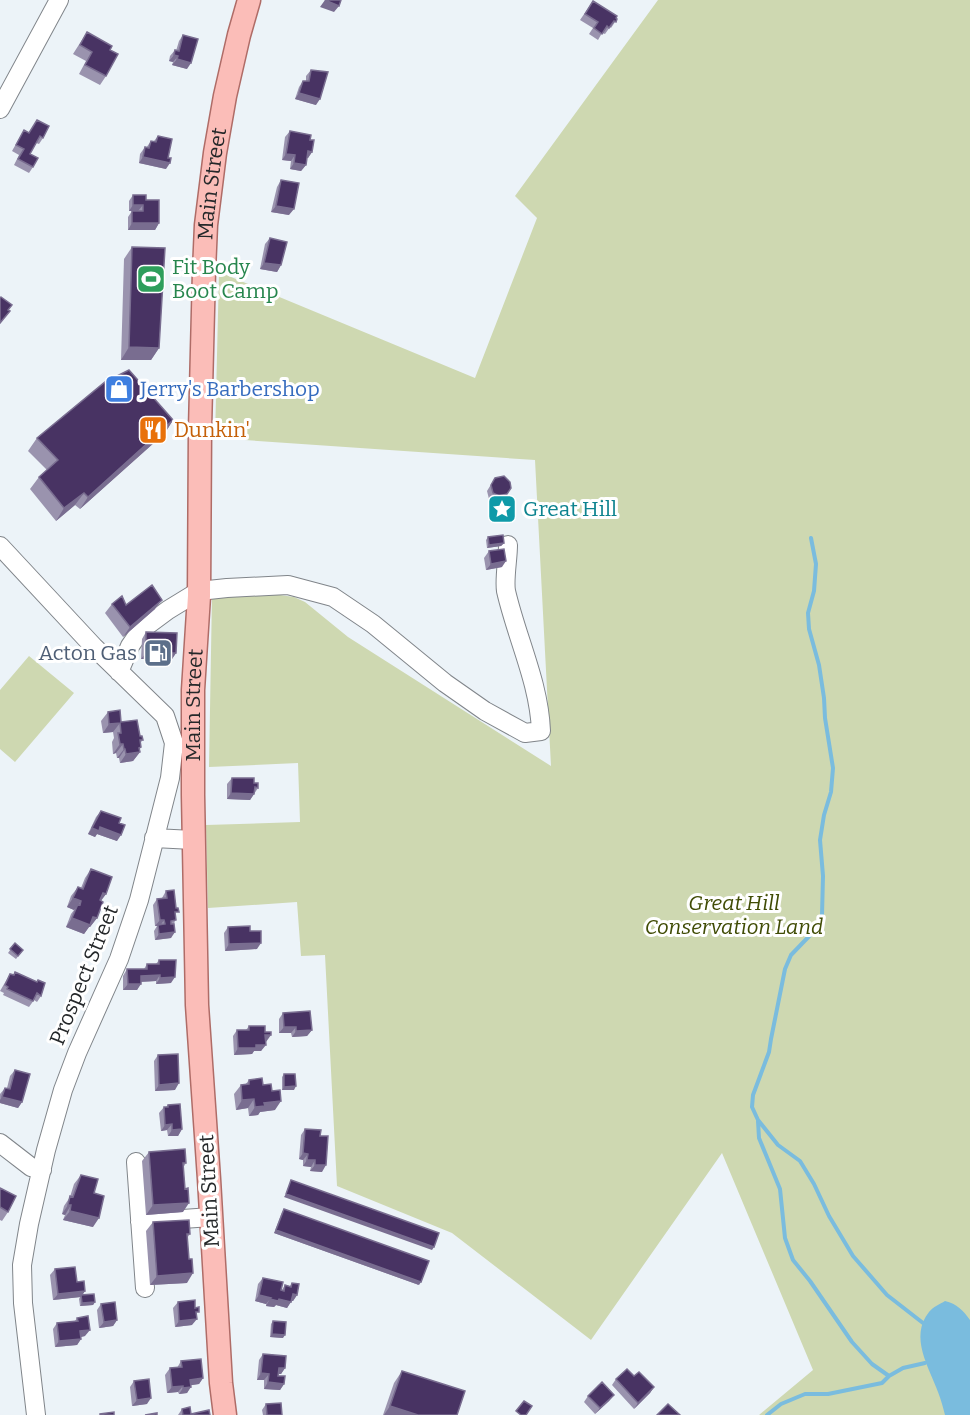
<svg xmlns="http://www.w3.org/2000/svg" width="970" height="1415" viewBox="0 0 970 1415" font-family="Bitter,serif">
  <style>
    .green { fill: #ced8b1 }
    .water { fill: #7abcde }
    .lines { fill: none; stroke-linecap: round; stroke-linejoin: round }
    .stream { stroke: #7abcde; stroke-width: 4 }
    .minor-casing { stroke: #80858a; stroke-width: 20 }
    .major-casing { stroke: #af6c67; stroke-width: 25 }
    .minor { stroke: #fff; stroke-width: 18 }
    .major { stroke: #fbbdb8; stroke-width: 22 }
    .wall { fill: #9a93ae }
    .shaded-wall { fill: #796d90 }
    .building { fill: #483363; stroke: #796d90; stroke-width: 1.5 }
    .labels { text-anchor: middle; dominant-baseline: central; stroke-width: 6; stroke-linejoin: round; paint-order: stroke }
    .street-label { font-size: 21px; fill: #25282a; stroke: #fff }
    .leisure-label { font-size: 21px; fill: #27864d; stroke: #fff; text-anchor: start }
    .shop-label { font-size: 21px; fill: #366cbe; stroke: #fff; text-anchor: start }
    .food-label { font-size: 21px; fill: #c56008; stroke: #fff; text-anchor: start }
    .culture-label { font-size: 21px; fill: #0d838f; stroke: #fff; text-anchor: start }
    .service-label { font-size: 21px; fill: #4e5e75; stroke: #fff; text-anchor: end }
    .park-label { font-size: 21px; font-style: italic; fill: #404c05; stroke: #fff }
  </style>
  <rect width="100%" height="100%" fill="#ecf3f8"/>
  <path class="green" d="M658,0h312v1415h-211l54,-45 -91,-217 -131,187 -139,-107 -115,-47 -12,-231 -24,1 -4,-54 -89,6 -2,-83 94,-3 -2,-59 -89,4 3,-172 61,-1 21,3 11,5 43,35 203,129 -16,-306 -320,-22 4,-166 256,106 62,-160 -22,-22z
    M29,656l45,37 -59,69 -15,-13v-59z"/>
  <path class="water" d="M945,1301c12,3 18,9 25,19v95h-25c-2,-8 -4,-15 -7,-23 -9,-25 -29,-55 -9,-80 4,-5 11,-8 16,-11z"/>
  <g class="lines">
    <path class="stream" d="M811,538l5,26 -2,27 -6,22 1,16 10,36 5,33 1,20 8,50 -2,24 -7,23 -4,25 3,36 -1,39 -4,12 -27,28 -6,14 -14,70 -2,13 -16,43 -1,12 6,13 20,25 22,16 14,23 15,32 24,40 34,39 36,28
      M758,1121l1,17 21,51 5,49 8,22 17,21 42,61 20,22 17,12
      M767,1415l14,-11 24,-10h23l54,-11 7,-7 14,-8 22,-5"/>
    <g class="minor-casing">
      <path id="minor" d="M0,109l59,-109
        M0,546l94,101 71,69 9,27 -4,35 -31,122 -20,59 -42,94 -14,37 -17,60 -17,74 -7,41 1,38 13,112
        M119,672l11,-26 11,-16 27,-20 31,-19 28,-3 61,-3 45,12 40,27 72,59 40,28 40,22 16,-2c-2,-49 -24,-92 -35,-140 -2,-12 2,-32 2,-46
        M154,838l39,2
        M0,1143l31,24 11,3
        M136,1162l9,126
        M140,1222l71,-5"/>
    </g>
    <g class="major-casing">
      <g id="major">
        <path id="s1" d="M225,1415l-4,-32 -12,-204 -12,-174 -4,-210v-105l6,-94 1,-167 4,-158 2,-46 9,-72 10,-57 14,-61 10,-35"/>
      </g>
    </g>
    <use href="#minor" class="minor"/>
    <use href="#major" class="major"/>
  </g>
  <path class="wall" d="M593,1l24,18 -6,9 -1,-1 -5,7 -3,-1 -4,7 -9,-6 4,-6 -13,-8z
    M87,32l19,44 -6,9 -21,-11 7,-13 -13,-7z
    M183,35l4,34 -15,-4 1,-3 -4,-1 1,-5 5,-6 1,1 3,-10z
    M311,70l5,35 -21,-6 4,-12 4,-6h3v-5z
    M37,120l6,18 -4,6 -3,-1 -6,11 3,13 -4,6 -15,-8 5,-10 -7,-4 12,-21 5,3z
    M290,131l20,9 2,12 -4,6h-1l-1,7 -5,6 -11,-2 1,-8 -9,-1 3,-23z
    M158,136l8,33 -27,-6 1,-9 5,-7 1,1 5,-7h3z
    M281,180l8,35 -18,-3 6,-25z
    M133,195l13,5 13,23 -4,7h-27v-13l4,-6h6h-9v-10z
    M270,238l11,27 -4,7 -17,-3 5,-25z
    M132,247l27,101 -8,12h-30l3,-101z
    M173,420l-8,13 -85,76 -5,-4 -19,16 -26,-32 9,-12 8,-7 -19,-19 9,-13z
    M495,478l8,22 -8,2 -6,-3 -2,-8z
    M488,537l16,6 -3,3 -14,2 -1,-8z
    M489,551l13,16 -16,3 -2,-12z
    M112,604l14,1 29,4 -32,28 -18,-24z
    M146,632l30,21 -4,6h-31l1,-20z
    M108,712l13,10 22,18 -3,3v9l-7,9 -13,2 -1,-5h-2l-1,-5 -3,1 -1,-12 2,-4 -1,-6 -10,1 -2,-12z
    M232,778l22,5 4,5 -8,12 -23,-1v-15z
    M101,811l18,12 -2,18 -20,-7 -2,3 -7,-3 8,-17z
    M91,869l15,25 -5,7 -4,17 -7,9h-1l-5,7 -18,-7 5,-13 3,-4 -7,-3 4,-11 7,-9 3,1 4,-10z
    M166,891l10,25 -5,22 -16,2 -1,-9 3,-5h-2l-2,-21 4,-6 5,-1z
    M228,927l22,4 7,18 -32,2 -1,-18z
    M15,943l8,7 -7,9 -8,-6z
    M159,960l12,23 -15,1v-3l-15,1 -4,8h-14v-14l4,-7h17l3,-5h9z
    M10,974l31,22 -4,6 -3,-2 -5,7 -26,-12 1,-2 -4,-2z
    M283,1013l29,17 -5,6 -15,1 -1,-4h-12v-14z
    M249,1026l17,16 -5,9h-7l-2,3 -18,1 -1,-19 4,-6h9z
    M158,1055l17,35 -20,1 -1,-30z
    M15,1070l7,32 -4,6 -18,-5v-9l5,-6h2l3,-12z
    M284,1074l10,16h-12v-13z
    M249,1080l14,5 12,25 -15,2 -2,3 -9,1 -1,-8 -12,2 -2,-16 7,-9h4z
    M168,1105l14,24 -4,7h-10l-1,-6 -6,1 -2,-18 5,-6h2z
    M305,1129l15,7 2,36 -12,-1 1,-4 -8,-1v-6l-4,-1 2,-24z
    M149,1152l37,11 -3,5v44l-37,3 -4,-54z
    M81,1175l13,18 -1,34 -30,-7 2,-5 -3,-1 2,-8 6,-9 4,-13z
    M0,1188l8,24 -6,9 -2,-1z
    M284,1209l135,76 -145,-52 8,-21z
    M153,1222l37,12 -3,4v45l-37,2 -4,-54z
    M55,1269l22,13 8,9 -3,4 13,7 -2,3 -13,1 -1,-7 1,-2 -27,3 -3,-25z
    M263,1278l19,12 3,-5 5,1 2,-3 5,12 -4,6h-2l-4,7 -11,-3 -2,2 -8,-1v-2l-11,-3 3,-17z
    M178,1302l14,23 -17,2 -2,-19z
    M101,1304l16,16 -4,6 -14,2 -2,-18z
    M77,1318l8,18 -4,1v2l-4,6 -22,2 -2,-18 4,-6 18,-2z
    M273,1321l10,17 -13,-1 1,-13z
    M263,1354l22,14 -4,6h-3v2l6,8 -4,6 -16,-1v-9h-7l2,-20z
    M181,1361l22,17 -4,6 -8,1 -4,8 -8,1 -1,-2 -11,1 -2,-18 5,-7h7z
    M402,1371l55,44h-74l11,-32z
    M634,1376l20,11 -4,6 -16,16 -22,-24 4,-6z
    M134,1381l13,23 -15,2 -2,-19z
    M614,1395l-5,6 -14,13 -11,-12 4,-6z
    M266,1404l16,11h-19l-1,-5z
    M182,1409l9,5 19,1h-32z"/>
  <path class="shaded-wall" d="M325,0l14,6 -5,6 -14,-5z
    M174,55l4,1 -5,6 -4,-1z
    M177,59l14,4 -4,6 -15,-4z
    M299,93l21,6 -4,6 -21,-6z
    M308,151l4,1 -4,6 -5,-1z
    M286,154l9,1 -4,6 -9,-1z
    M143,157l27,6 -4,6 -27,-6z
    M294,163l12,2 -5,6 -11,-2z
    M133,205h10l-5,6h-9z
    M276,206l18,3 -5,6 -18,-3z
    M132,223h27l-4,7h-27z
    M264,263l17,2 -4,7 -17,-3z
    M129,347l30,1 -8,12h-30z
    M173,420l-8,13 -85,76 8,-12z
    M84,493l-9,12 -19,16 8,-13z
    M507,494l-4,6 -8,2 4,-6z
    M504,543l-3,3 -14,2 2,-3z
    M506,561l-4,6 -16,3 5,-6z
    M162,600l-7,9 -32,28 7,-10z
    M146,653h30l-4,6h-31z
    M120,723l-7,9 -10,1 6,-9z
    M120,744h3l-7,9 -3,1z
    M141,747l-4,5h3l-7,9 -13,2 6,-9z
    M124,749h1l-6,9h-2z
    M231,793l23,1 -4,6 -23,-1z
    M100,827l21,8 -4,6 -20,-7 -2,3 -7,-3 4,-6z
    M103,893l3,1 -7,9 -3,-1z
    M73,898l8,3 -7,9 -7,-3z
    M93,917l4,1 -7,9h-1l-5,7 -18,-7 6,-9z
    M160,920h4l-4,6h-5z
    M175,932l-4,6 -16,2 4,-6z
    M261,943l-4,6 -32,2 4,-7z
    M160,975l-4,6 -19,1 4,-6z
    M175,977l-4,6 -15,1 4,-6z
    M128,984h13l-4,6h-14z
    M284,1027h12l-5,6h-12z
    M312,1030l-5,6 -15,1 4,-6z
    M265,1035h6l-5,7h-5z
    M256,1045h10l-5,6h-7l-2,3 -18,1 4,-7z
    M179,1083l-4,7 -20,1 4,-6z
    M296,1086l-2,4h-12l2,-3z
    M2,1097l20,5 -4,6 -18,-5v-3z
    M254,1099l-6,9 -12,2 6,-10z
    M281,1101l-6,9 -15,2 -2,3 -9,1 6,-9 9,-4z
    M172,1124l-5,6 -6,1 4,-6z
    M182,1129l-4,7h-10l4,-6z
    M303,1153l5,1 -5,6 -4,-1z
    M307,1160h8l-4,7 -8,-1z
    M315,1165h11l-4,7 -12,-1z
    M286,1194l148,53 -2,3 -148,-53z
    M189,1203l-6,9 -37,3 7,-10z
    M68,1205h3l-6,10 -3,-1z
    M70,1211l29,7 -6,9 -30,-7z
    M276,1230l145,52 -2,3 -145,-52z
    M193,1273l-6,10 -37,2 7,-9z
    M85,1291l-4,6 -28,3 5,-6z
    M293,1294l4,1 -4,6 -5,-1z
    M259,1295l12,3 -5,6 -11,-3z
    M270,1299h9l12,3 -4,6 -11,-3 -2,2 -8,-1z
    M95,1302l-2,3 -13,1 2,-3z
    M197,1319l-5,6 -17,2 4,-6z
    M117,1320l-4,6 -14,2 5,-6z
    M90,1330l-5,6 -9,2 4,-7z
    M272,1334l13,1 -2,3 -13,-1z
    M81,1339l-4,6 -22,2 4,-6z
    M279,1368h6l-4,6h-7z
    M261,1373l8,1 -5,6h-7z
    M203,1378l-4,6 -13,2 4,-6z
    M268,1382l16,2 -4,6 -16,-1z
    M183,1386l-5,6 -11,1 5,-6z
    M191,1387l-4,6 -8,1 4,-6z
    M654,1387l-4,6 -16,16 4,-6z
    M614,1395l-5,6 -14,13 5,-6z
    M151,1398l-4,6 -15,2 5,-6z
    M390,1406l28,9h-34z"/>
  <path class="building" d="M325,0h16l-2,6z
    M593,1l24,15 -1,2 1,1 -1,3 -2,-1 -5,7 -2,-2 -5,8 -8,-6 4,-6 -13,-8z
    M87,32l25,14 -2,4 8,4 -12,22 -21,-11 7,-13 -12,-7z
    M183,35l15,4 -7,24 -14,-4 1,-3 -4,-1 1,-5 4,1z
    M311,70l17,2 -8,27 -21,-6 4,-12h6z
    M37,120l12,6 -6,12 -3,-2 -10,18 8,4 -5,9 -15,-8 6,-10 -8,-4 8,-15 5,3z
    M290,131l21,4 -1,5h4l-2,12 -4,-1 -2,14 -12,-2 1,-8 -9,-1z
    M158,136l14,3 -4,19h3l-1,5 -27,-6 2,-10 4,1 2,-7 5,1z
    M281,180l18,3 -5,26 -18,-3z
    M133,195h13v5h13v23h-27v-12h11v-6h-10z
    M270,238l17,4 -6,23 -17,-2z
    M132,247l33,1 -6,100 -30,-1z
    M1,297l11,8 -4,5 2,1 -10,12v-25z
    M129,370l44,50 -85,77 -4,-4 -20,15 -25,-31 19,-17 -21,-22 68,-56z
    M504,476l6,6 1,6 -4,6 -8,2 -6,-3 -2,-8 4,-7z
    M503,535l1,8 -15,2 -1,-8z
    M504,549l2,12 -15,3 -2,-13z
    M152,585l10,15 -32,27 -18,-23 10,-8 4,9z
    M146,632l31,1 -1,20h-30z
    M120,710l1,12 16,-2 3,16h2l1,4h-3l1,7 -2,1 1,4 -14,2 -1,-5h-1l-1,-5h-3l-2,-11h3l-1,-10 -11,1 -1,-12z
    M232,778h22v5h4v5l-3,-1 -1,7 -23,-1z
    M101,811l20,7 -2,5 6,2 -4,10 -21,-8 -1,4 -7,-3z
    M91,869l21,8 -6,17 -3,-1 -3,7 3,2 -6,16 -4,-1 -3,8 -18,-7 6,-14 2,1 1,-4 -8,-3 5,-11 5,2z
    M174,890l2,18h2l1,4h-4l1,8 -5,1v3h3l1,8 -16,2 -1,-9 7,-1 -1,-4h-4l-3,-21 10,-1 -1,-7z
    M250,926v5h11v12l-32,1 -1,-17z
    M15,943l8,7 -5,6 -8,-7z
    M159,960h17l-1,17 -15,1v-3l-19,1v8h-13l-1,-15h20v-5h12z
    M15,972l22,10 1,-2 7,3 -4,13 -4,-3 -4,8 -26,-12 1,-2 -3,-2 5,-11 4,1z
    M310,1011l2,19 -16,1v-4h-12l-1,-14z
    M249,1026h16v6h6v3h-6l1,10h-10v3h-18l-1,-18h12z
    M178,1054l1,29 -20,2 -1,-30z
    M15,1070l15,4 -8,28 -20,-5 3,-9 5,1z
    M284,1074h11l1,12 -12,1z
    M262,1078l1,7 8,-1 1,7 8,-1 1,11 -17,2 1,3 -10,1 -1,-8 -12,1 -1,-15 8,-1v-4z
    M180,1104l2,25 -10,1v-6l-7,1 -1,-18h4v-2z
    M305,1129l16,1 -1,6h8l-2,29h-11v-5h-8l1,-6 -5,-1z
    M185,1149l1,14h-3l2,26 3,-1 1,15 -36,2 -4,-53z
    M81,1175l17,4 -4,14 10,3 -5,22 -29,-7 1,-6h-3l2,-9 3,1z
    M291,1180l148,53 -5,14 -148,-53z
    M0,1188l16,8 -8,16 -8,-5z
    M284,1209l145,52 -8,21 -145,-52z
    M189,1220l1,14h-3l2,25h3l1,14 -36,3 -4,-54z
    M75,1267l2,15 7,-1 1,10 -27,3 -3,-25z
    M263,1278l20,4 -2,8 3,1 1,-6 6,2 1,-4 7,1 -2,11 -4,-1 -2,8 -12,-3 -1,2 -8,-2 1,-1 -12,-3z
    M94,1294l1,8 -13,1 -1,-8z
    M195,1300v8l4,-1v5h-3l1,7 -18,2 -1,-19z
    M115,1302l2,18 -13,2 -3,-18z
    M88,1316l2,14 -10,1 1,8 -22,2 -2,-18 21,-2 -1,-3z
    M273,1321l13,1 -1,13 -13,-1z
    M263,1354l23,2 -1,12h-6l-1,8h7l-1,8 -16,-2 1,-8 -8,-1z
    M201,1359l2,19 -13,2 1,7 -8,1v-2l-11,1 -2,-19 12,-1 -1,-6z
    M627,1369l7,7 5,-4 15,15 -16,16 -22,-24z
    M402,1371l63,20 -8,24h-39l-28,-9z
    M149,1379l2,19 -14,2 -3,-19z
    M602,1382l12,13 -14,13 -12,-12z
    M524,1401l8,5 -6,9h-5l-5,-4z
    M281,1403l1,12h-15l-1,-11z
    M668,1404l12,11h-23z
    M190,1407l1,7 18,-4 1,5h-27l-1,-6z
    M114,1412v3h-14v-1z
    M157,1413v2h-12z"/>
  <defs>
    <g id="stadium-square" transform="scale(1.5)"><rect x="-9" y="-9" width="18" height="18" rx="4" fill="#2e9e5b" stroke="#fff"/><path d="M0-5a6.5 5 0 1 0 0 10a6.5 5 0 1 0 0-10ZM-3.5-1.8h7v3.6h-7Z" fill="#fff"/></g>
    <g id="shop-square" transform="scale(1.5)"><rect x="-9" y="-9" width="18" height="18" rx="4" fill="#3f7fe0" stroke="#fff"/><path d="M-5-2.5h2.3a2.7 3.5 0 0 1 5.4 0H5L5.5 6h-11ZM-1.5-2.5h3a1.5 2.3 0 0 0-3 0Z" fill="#fff"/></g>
    <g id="restaurant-square" transform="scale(1.5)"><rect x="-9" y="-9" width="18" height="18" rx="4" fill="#e8710a" stroke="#fff"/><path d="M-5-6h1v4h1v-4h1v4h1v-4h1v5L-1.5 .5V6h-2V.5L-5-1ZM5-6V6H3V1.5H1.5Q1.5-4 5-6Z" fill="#fff"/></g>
    <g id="sight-square" transform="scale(1.5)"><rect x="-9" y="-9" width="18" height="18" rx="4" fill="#0f9aa8" stroke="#fff"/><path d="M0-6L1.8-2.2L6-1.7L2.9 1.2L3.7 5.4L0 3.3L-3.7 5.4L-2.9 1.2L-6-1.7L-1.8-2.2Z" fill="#fff"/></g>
    <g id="fuel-square" transform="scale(1.5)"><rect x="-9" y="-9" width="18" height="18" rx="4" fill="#5c6f8a" stroke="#fff"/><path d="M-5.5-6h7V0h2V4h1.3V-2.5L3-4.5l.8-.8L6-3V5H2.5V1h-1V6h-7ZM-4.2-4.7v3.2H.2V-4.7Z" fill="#fff"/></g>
  </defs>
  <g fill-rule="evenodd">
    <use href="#stadium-square" x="151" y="279"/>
    <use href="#shop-square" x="119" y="389"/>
    <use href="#restaurant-square" x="153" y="430"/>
    <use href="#sight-square" x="502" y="509"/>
    <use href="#fuel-square" x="158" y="653"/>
  </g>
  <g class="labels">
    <g class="street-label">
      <text stroke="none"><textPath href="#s1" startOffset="1233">Main Street</textPath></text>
      <text stroke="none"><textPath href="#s1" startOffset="711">Main Street</textPath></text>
      <text transform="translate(84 975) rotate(-68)">Prospect Street</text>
      <text transform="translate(209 1191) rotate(-93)">Main Street</text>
    </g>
    <g class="leisure-label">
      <text x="172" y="267">Fit Body<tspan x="172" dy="24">Boot Camp</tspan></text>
    </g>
    <g class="shop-label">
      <text x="140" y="389">Jerry's Barbershop</text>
    </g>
    <g class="food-label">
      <text x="174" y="430">Dunkin'</text>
    </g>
    <g class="culture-label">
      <text x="523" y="509">Great Hill</text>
    </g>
    <g class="service-label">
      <text x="137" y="653">Acton Gas</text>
    </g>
    <g class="park-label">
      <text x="734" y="903">Great Hill<tspan x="734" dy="24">Conservation Land</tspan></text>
    </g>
  </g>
</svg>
